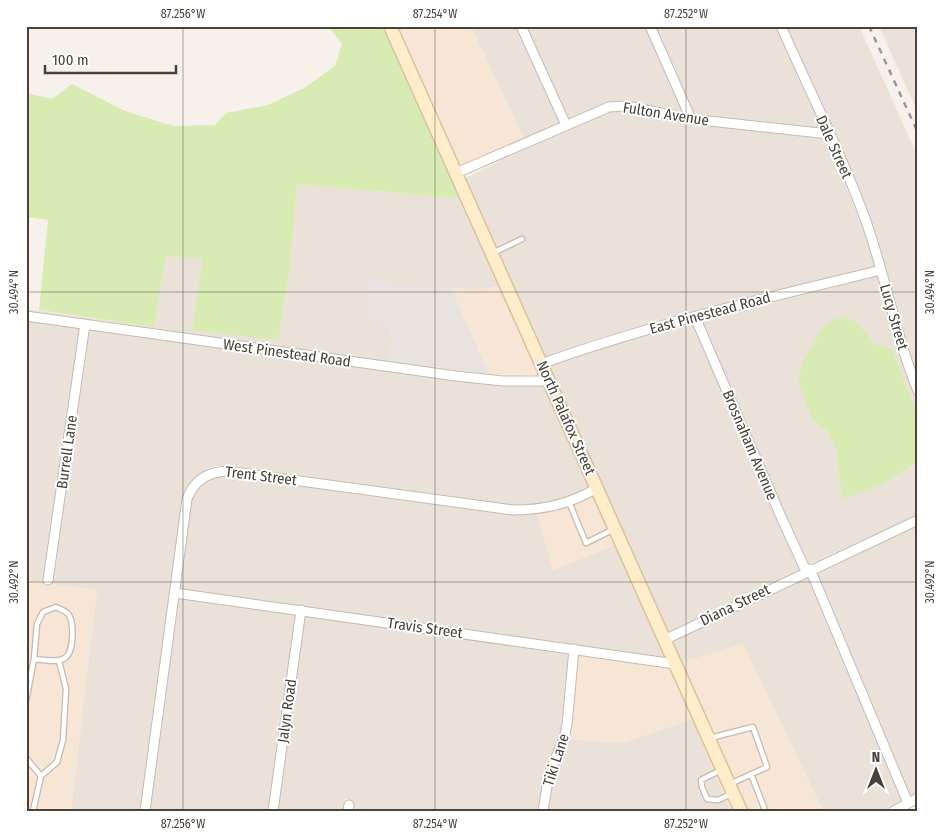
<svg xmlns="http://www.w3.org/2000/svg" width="944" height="837" viewBox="0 0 944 837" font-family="'Fira Sans Condensed',sans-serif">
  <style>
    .residential { fill: #eae2d8 }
    .commercial { fill: #f7e5d5 }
    .industrial { fill: #e8e3df }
    .green { fill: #d8ebb2 }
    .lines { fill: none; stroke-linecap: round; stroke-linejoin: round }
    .lane-casing { stroke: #c5baaf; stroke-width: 7 }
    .street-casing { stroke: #c5baaf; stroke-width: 11 }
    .secondary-casing { stroke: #dac29b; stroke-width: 15 }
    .lane { stroke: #fff; stroke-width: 4.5 }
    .street { stroke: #fff; stroke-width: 9 }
    .secondary { stroke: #ffeccb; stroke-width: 12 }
    .rail { stroke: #999; stroke-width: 2.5; stroke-dasharray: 6 6; stroke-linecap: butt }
    .ticks { fill: none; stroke: #4a4138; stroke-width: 1; stroke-opacity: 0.45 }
    .labels { text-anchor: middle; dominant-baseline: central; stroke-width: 4; stroke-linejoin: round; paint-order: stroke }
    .street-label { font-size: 15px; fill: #4a4138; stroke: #fff }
    .neatline { fill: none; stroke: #4a4138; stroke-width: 2 }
    .ticks-label { font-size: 12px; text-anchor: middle; fill: #4a4138 }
  </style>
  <rect width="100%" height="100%" fill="#f6f1ea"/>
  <path class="residential" d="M471,26h45l44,97 -36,16z
    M526,26h119l39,86 -57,-11 -18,1 -41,17z
    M655,26h121l45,102 -127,-14z
    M785,26h74l59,131v222l-15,-43 -19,-71 -14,-44 -36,-88v-3l-2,-1z
    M879,26h39v87z
    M626,111l62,12 2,2 2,-1 134,15 36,86 13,42 -178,44 -101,28 -53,19 -79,-179 41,-21 88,-39 17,-7z
    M297,184l157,14 7,-2 40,88 -18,6 -51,-3 -68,35 28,4 -3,36 -363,-52v-1l128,18 12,-71 38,3 -12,71 98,-65z
    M878,276l16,63 24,64v12l-26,-66 -18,-6 -11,-15 -51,92 16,12 8,17 6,49 38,-12 38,-24v52l-110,51 -107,-244z
    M26,321l54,7 -36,255 -18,-3z
    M693,323l107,246 -134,64 -119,-266 51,-18z
    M88,329l368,52 47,5h43l45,99 -16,9 -22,7 -22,4h-18l-285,-39h-12l-16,7 -9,9 -8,17 -43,312h-69l26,-221 -45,-6z
    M218,476h9l285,39 25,-1 16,56 64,-26 50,114 -487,-69 11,-88 7,-13 6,-6z
    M918,525v268l-8,3 -94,-224z
    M808,576l95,225 -20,10h-60l-80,-167 -63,19 -10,-21z
    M179,599l117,16 -28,196h-119z
    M304,616l265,38 -6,70 -3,12 -15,37 -6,38h-187l2,-10 -9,-2 -2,12h-66z
    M692,719l38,92h-182l8,-42 12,-30 55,4z"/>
  <path class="commercial" d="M395,26h76l53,113 -66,28z
    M501,284l40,91 -52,-1 -38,-86 32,2z
    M595,494l22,50 -64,26 -16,-56 30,-6z
    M29,581l15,2v2l8,1v-2l45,6 -26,221h-45v-210z
    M743,644l80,167h-77l-66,-148z
    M578,655l94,13 64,143h-6l-38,-92 -69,24 -55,-4 4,-20z"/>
  <path class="industrial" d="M367,277l65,10 19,1 38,86 -100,-12 3,-36 -28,-4z"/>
  <path class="green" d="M328,26h57l76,170 -7,2 -157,-14 -7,81 -12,75 -86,-10 11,-71 -37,-3 -12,71 -115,-17 9,-90 -22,-3v-124l26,6 20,-15 53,27 48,15 42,-1 11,-12 42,-8 36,-17 31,-22 7,-22z
    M846,316l17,12 11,15 18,6 26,66v47l-38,24 -38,13 -6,-50 -8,-17 -16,-12 -14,-39 6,-20 18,-34 15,-9z"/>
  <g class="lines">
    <g class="lane-casing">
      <path id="lane" d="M493,253l29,-14
        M569,502l17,41 26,-13
        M26,701l8,-42 3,-35 6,-12 13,-5c3,2 8,3 11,6 8,6 7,39 -2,45 -8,5 -22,2 -31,1
        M710,738l43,-11 14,40 -37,17
        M26,758l15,18 -8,35
        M721,770l-20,10 1,7 5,12 11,1 13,-6
        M751,774l14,36 -2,1
        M41,776l16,-14 6,-22 3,-51 -7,-28"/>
    </g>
    <g class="street-casing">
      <path id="street" d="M521,26l45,99
        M650,26l41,93
        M781,26c29,66 62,131 86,198 19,55 29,113 51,167
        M456,173l153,-66 17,-1 65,13 138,15
        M26,316l430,60 47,5h46
        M695,317l87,202 24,52
        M541,364c111,-40 226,-66 340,-94
        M810,569l98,234
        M48,580l37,-256
        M175,593l500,71
        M664,640l254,-120
        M145,811l42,-312c7,-19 21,-27 40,-28l286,39c31,0 57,-6 84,-22
        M273,811l28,-201
        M348,811l1,-6
        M543,811l6,-37 15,-36 3,-13 7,-76
        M894,811l24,-13"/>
    </g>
    <g class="secondary-casing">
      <path id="secondary" d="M390,26l351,785"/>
    </g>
    <use href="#lane" class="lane"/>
    <use href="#street" class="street"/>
    <use href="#secondary" class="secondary"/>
    <path class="rail" d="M869,26l49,107"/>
  </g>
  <path class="ticks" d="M183,26v785M435,26v785M686,26v785M26,292h892M26,582h892"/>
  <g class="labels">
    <g class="street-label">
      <text transform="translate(666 114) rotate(9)">Fulton Avenue</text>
      <text transform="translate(834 147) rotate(66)">Dale Street</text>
      <text transform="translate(710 313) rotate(-15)">East Pinestead Road</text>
      <text transform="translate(894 317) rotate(74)">Lucy Street</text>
      <text transform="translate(287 353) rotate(8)">West Pinestead Road</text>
      <text transform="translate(566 418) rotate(66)">North Palafox Street</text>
      <text transform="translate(750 445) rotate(67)">Brosnaham Avenue</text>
      <text transform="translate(67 452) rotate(-82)">Burrell Lane</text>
      <text transform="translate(261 476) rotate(7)">Trent Street</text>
      <text transform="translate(735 605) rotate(-26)">Diana Street</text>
      <text transform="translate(425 628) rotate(8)">Travis Street</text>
      <text transform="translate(287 711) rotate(-82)">Jalyn Road</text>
      <text transform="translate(556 760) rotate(-72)">Tiki Lane</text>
    </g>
  </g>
  <rect width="944" height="837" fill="none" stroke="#ffffff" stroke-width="55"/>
  <g transform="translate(876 770)" stroke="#ffffff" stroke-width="4" paint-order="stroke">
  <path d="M0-4L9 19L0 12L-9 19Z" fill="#4a4138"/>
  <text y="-8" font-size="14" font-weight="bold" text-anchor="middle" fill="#4a4138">N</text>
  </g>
  <path d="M45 65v8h131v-8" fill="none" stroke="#4a4138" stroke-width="2.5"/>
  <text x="52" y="65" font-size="15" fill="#4a4138" stroke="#ffffff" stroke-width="4" paint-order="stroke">100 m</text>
  <rect x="28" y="28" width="888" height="782" class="neatline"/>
  <g class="ticks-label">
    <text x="183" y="18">87.256°W</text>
    <text x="435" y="18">87.254°W</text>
    <text x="686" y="18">87.252°W</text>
    <text transform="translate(14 292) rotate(-90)" y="4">30.494°N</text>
    <text transform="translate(930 292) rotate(-90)" y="4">30.494°N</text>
    <text transform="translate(14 582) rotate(-90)" y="4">30.492°N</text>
    <text transform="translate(930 582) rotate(-90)" y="4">30.492°N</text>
    <text x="183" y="828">87.256°W</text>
    <text x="435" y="828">87.254°W</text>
    <text x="686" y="828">87.252°W</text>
  </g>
</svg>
